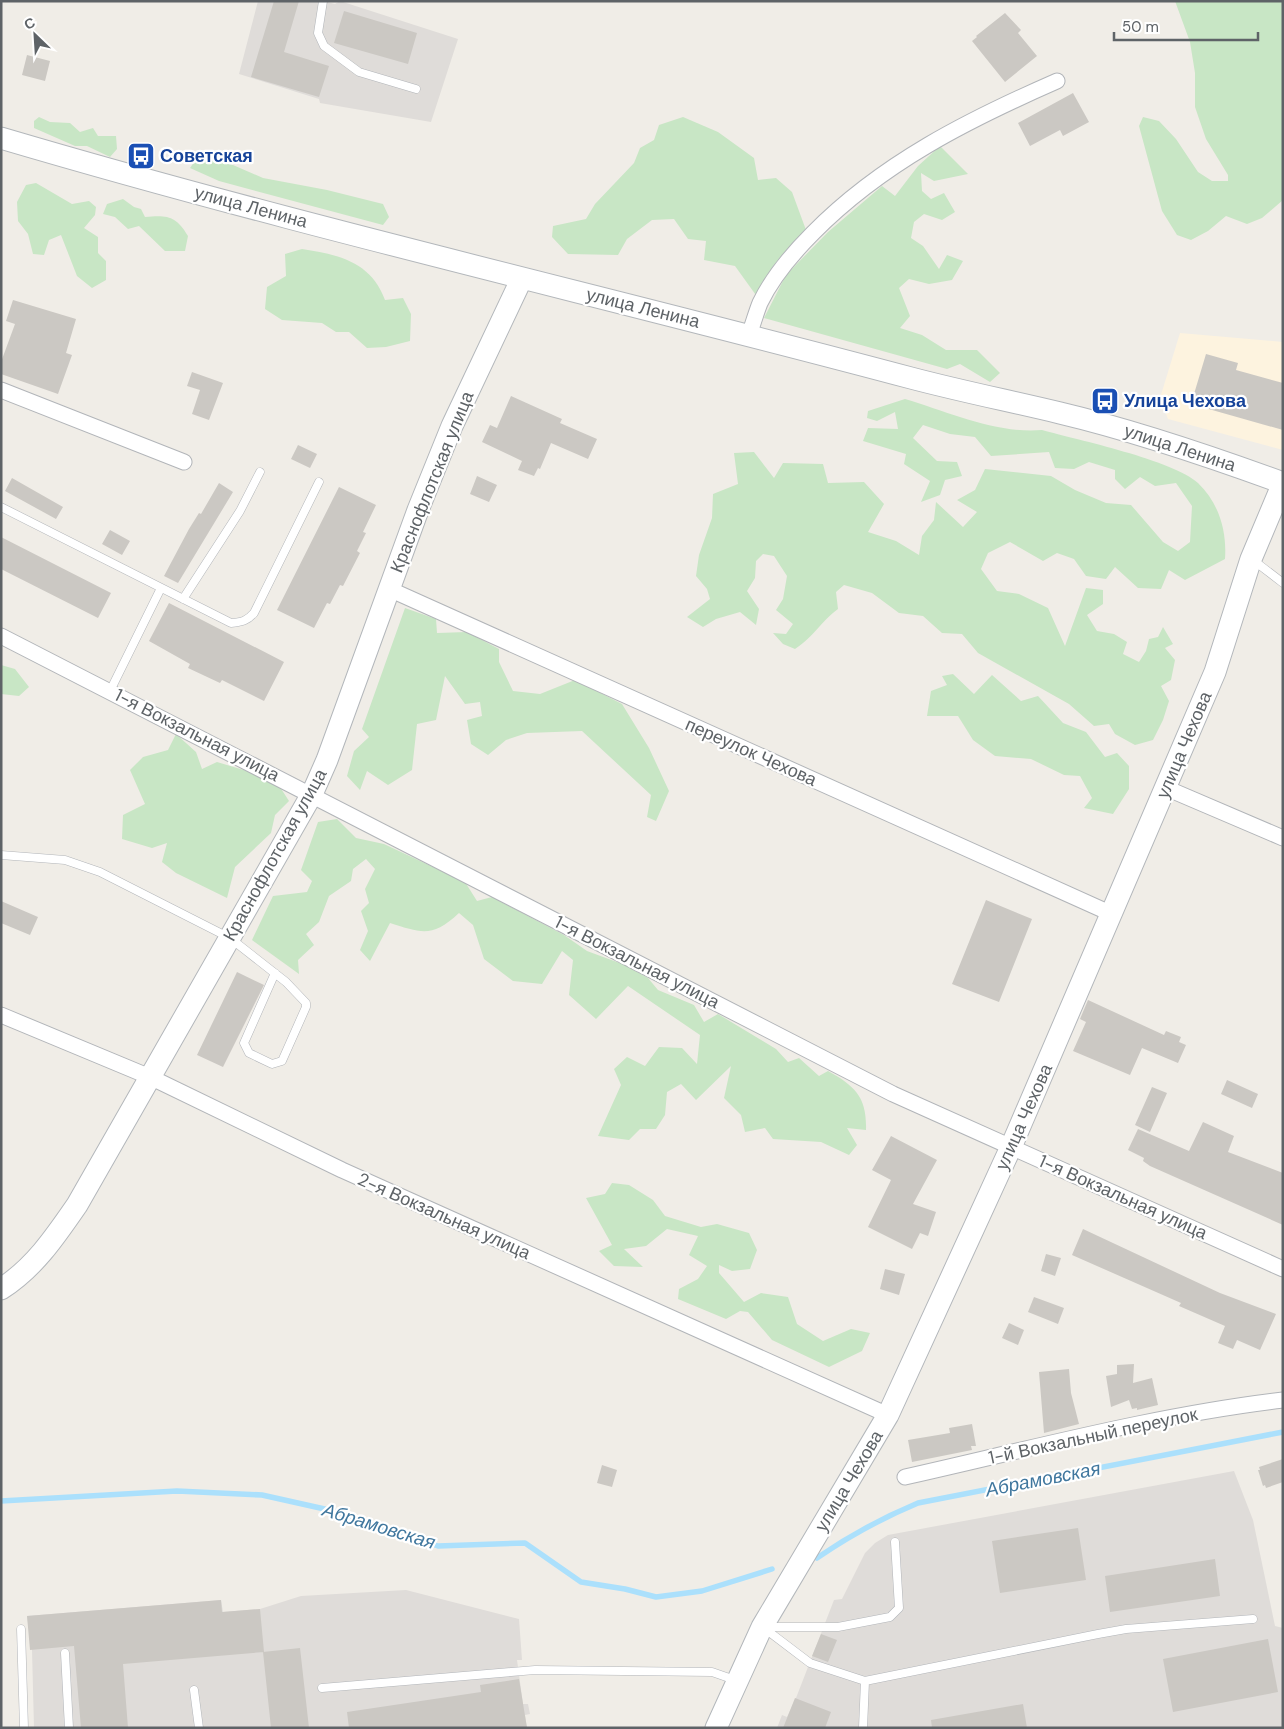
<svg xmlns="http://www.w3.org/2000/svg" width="1284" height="1729" viewBox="0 0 1284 1729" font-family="'DM Sans',sans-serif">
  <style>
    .commercial { fill: #fdf3df }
    .industrial { fill: #dfdcd9 }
    .green { fill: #c8e6c5 }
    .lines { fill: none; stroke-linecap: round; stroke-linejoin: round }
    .stream { stroke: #abe0fc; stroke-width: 5.5 }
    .building { fill: #cbc8c3 }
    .lane-casing { stroke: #b2b5b9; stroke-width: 9 }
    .street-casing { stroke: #b2b5b9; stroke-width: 17 }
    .secondary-casing { stroke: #b3b7bb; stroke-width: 23 }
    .lane { stroke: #fff; stroke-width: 8 }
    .street { stroke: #fff; stroke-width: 15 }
    .secondary { stroke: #fff; stroke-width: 21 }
    .labels { text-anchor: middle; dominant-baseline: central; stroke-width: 4.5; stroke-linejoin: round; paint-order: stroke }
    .transit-label { font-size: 18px; font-weight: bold; fill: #164399; stroke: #fff; text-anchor: start }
    .street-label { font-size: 18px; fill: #5e6367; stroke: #fff }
    .water-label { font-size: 19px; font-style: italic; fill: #40779e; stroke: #fff }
  </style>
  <rect width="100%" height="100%" fill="#f0ede7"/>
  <path class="commercial" d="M1180,333l103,9v108l-115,-31 -8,-21z"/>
  <path class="industrial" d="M258,1h65l12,3 5,-3 118,38 -27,83 -111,-19 -1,-4 -80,-25z
    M1234,1471l19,49 22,106 8,2v100h-506l5,-13 5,2 9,-19 38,-98 8,-1 23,-46 10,-10 13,-8z
    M406,1590l113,29 3,41h-5l6,44h5l2,10 -5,1 2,13h-493l-2,-78 -5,-34 194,-16 2,12 37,-3 41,-13z"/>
  <path class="green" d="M1175,1h108v199l-21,18 -15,6 -21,-8 -18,15 -17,9 -14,-5 -15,-24 -23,-85 4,-9 16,4 17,18 22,33 14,9h16v-6l-22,-36 -11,-32v-34l-5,-31z
    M39,117l11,5 20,1 10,9 13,-4 5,8h18l1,13 -7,8 -23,-11h-12l-41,-18v-7z
    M683,117l35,15 36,26 4,22 18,-2 16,14 14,38c-21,21 -40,39 -48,68l-23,-32 -31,-6 2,-19 -18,-2 -14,-20 -22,1 -25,19 -9,16 -50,-1 -16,-17 1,-11 33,-7 9,-15 39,-41 6,-15 14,-8 5,-15z
    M940,146l28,28 -34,7 -13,-8 1,18 9,8 13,-6 11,19 -13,8 -18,-6 -10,8 -3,16 12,8 16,23 8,-14 16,6 -11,19 -23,4 -20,-5 -10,9 11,28 -10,12 22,7 24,15h31l23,23 -10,9 -30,-18 -13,5 -183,-51 22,-43 42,-43 54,-46 13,10 23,-30z
    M197,158l36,7 30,13 64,12 56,14 6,13 -6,8 -164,-44 -29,-13z
    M36,183l36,21 17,-3 7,6 -1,8 -11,13 14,9v16l8,8v19l-14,8 -15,-12 -16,-41 -12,5 -5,15 -11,-1 -5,-20 -10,-13 -1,-19 9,-17z
    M123,199l11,8 7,2 4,8c23,-2 31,-1 43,19l-3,15h-20l-26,-25 -11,3 -13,-12 -12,-3 4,-10z
    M302,249c38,6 69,13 83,51l18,-2 8,16 -1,27 -24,6 -19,1 -18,-16h-13l-14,-9 -40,-3 -17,-11 2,-22 19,-11 -1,-22z
    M905,399c44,13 91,35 137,31 36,10 131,30 156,53 21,20 29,48 27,76l-40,21 -16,-10 -8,19 -23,-1 -23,-21 -9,12 -20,-3 -12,-17 -17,-6 -14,8 -33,-19 -22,11 -7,16 16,22 22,3 29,14 17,38 21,-58 17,2v14l-16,11 10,16 17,3 13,8 -4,12 16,8 7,-11 3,-12 9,-2 5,-10 10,17 -8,4 10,12 -4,20 -10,6 8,15 -6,19 -10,20 -18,5 -20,-11 -6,-10 -15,2 -25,-22 -91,-51 -16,-19 -20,-1 -19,-17 -24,-3 -27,-20 -28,-8 -8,7 2,17c-18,13 -23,27 -43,40l-12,-5 -10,-11 13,1 7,-10 -17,-14 7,-11 4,-23 -13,-20 -11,-2 -7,7 -1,17 -8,13 12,18 -3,16 -16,-13 -24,7 -13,8 -16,-10 23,-18 -3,-10 -11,-13 3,-21 13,-37 1,-24 25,-10 -4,-31 20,-1 20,26 9,-15 40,1 5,19 36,-1 20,22 -16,28 28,9 23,14 3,-19 12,-16 2,-18 27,25 14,-15 -20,-12 18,-10 10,-21 66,7 24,14 31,13 25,2 32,37 15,9 12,-9 2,-36 -16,-23 -21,3 -15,-9 -15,12 -10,-10v-9l-26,-8 -15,7 -19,-1 -6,-16 -58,4 -16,-19 -25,-3 -27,-9 -10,13 24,23 20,1 5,14 -17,4 -5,15 -19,7 9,-21 -26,-17 2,-10 -43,-13 5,-13 30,1 -3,-17 -18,9 -10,-3 1,-7z
    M405,608l31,11 1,14 30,-1 32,17v13l14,29 27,3 35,-14 47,24 27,44 20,43 -13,30 -9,-4 4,-22 -69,-64 -55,2 -21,7 -18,15 -17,-11 -4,-24 15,-4 -2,-14 -15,2 -20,-28 -9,44 -19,4 -5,46 -24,15 -21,-14 -7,19 -13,-14 7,-25 15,-14 -7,-8z
    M1,665l14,4 14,18 -10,9 -18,-2z
    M953,674l21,20 18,-19 29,26 17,-5 25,27 23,9 19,25 12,-4 12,13v23l-16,25 -29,-6 8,-10 -12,-22 -16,-1 -33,-16 -36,-3 -22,-16 -15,-24h-31l4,-25 16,-6 -5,-9z
    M176,734l20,18 6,17 15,-7 30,9 31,13 11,17 -14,14 -4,18 -36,34 -8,31 -51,-25 -14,-11 5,-19 -15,5 -30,-9 1,-24 22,-11 -15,-34 13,-13 25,-7z
    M337,819l19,19 28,6 81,38 12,19 15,-4 72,38 23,16 38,14 23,13 10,12 36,15 10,17 14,-8 58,35 12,13 11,-4 20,18 9,-5c27,15 39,26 38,59l-19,-2 10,17 -8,10 -28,-13 -48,-3 -8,-11 -20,4 -4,-17 -17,-17 7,-32 -35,34 -15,-16 -14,8 -2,23 -9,14h-16l-11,11 -31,-4 23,-51 -7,-16 13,-12 18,9 14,-19 23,1 15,16 3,-29 -72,-49 -32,33 -27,-24 4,-35 -11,-9 -20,33 -29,-3 -29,-22 -11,-34 -14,-12c-27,25 -37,20 -69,10l-20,38 -10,-11 8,-19 -7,-20 8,-8 -4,-14 10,-20 -9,-10 -13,10 -2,12 -22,15 -10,26 -13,12 8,11 -16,15 1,14 -47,-34 21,-44 34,-4 5,-11 -11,-11 17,-48z
    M612,1183l17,2 24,15 12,16 36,11 16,-3 32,9 8,17 -7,19 -18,2 -13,-6v8l25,29 17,-9 27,4 9,27 26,17 28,-12 19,4 -8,18 -33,16 -57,-27 -24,-28 -8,-1 -14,8 -48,-20 1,-10 19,-10 9,-13 -18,-11 9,-19 -31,-7 -21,17 -22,3 19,18 -29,-1 -15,-15 13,-6 -26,-47 19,-4z"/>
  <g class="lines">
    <path class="stream" d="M1,1501l176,-10 85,4 76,17 100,34 87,-3 56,39 44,7 31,8 46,-6 70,-22
      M817,1558c32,-22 65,-40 101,-55l365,-71"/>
  </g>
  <path class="building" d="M274,1h25l-15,51 45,14 -10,31 -68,-20z
    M344,11l73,22 -9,31 -74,-21z
    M1005,13l16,17 -3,3 19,23 -32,26 -33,-41 5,-4 -1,-1z
    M27,55l23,6 -5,20 -23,-6z
    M1073,93l16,29 -26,14 -3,-6 -30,16 -12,-23z
    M13,300l63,19 -10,34 6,2 -14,39 -57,-20v-12l14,-38 -9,-3z
    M1206,354l32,9 -2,7 47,13v47l-92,-26z
    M192,372l31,11 -14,37 -17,-6 8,-24 -13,-4z
    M511,396l51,23 -2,4 37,16 -9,20 -37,-16 -11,26 -2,-1 -4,8 -16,-6 4,-9 -40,-19 8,-17 7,3z
    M298,445l19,9 -7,14 -19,-9z
    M477,476l20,9 -8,17 -19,-8z
    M12,478l51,29 -7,12 -51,-28z
    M219,483l14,9 -55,91 -14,-7 25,-47 10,-16 2,1z
    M339,487l37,18 -13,27 3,1 -9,18 3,2 -17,33 -3,-1 -10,19 -3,-1 -13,25 -37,-18z
    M110,530l20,11 -8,14 -20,-11z
    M1,537l110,56 -13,25 -97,-49z
    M169,603l115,59 -20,39 -42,-21 -2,3 -32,-15 2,-4 -41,-23z
    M986,900l46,19 -33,83 -47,-18z
    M1,901l37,16 -8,18 -29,-12z
    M237,972l27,13 -41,82 -26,-12z
    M1088,1000l76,35 2,-4 15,6 -2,5 7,3 -8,18 -36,-15 -12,27 -57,-24 13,-29 -6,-3z
    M1227,1080l31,14 -6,14 -31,-14z
    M1152,1087l15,6 -17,39 -15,-7z
    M1203,1122l31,14 -6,16 55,21v52l-133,-59 -7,-5 1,-3 -16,-8 10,-21 51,22z
    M891,1136l46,24 -24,44 23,8 -8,24 -8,-3 -8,16 -44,-22 23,-47 -19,-10z
    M1083,1229l137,64 56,21 -16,36 -23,-10 -4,9 -15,-6 7,-17 -46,-20 2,-3 -109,-48z
    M1046,1254l15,4 -6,18 -14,-5z
    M885,1269l20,5 -6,21 -19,-6z
    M1034,1297l30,11 -6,16 -30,-12z
    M1009,1323l15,7 -6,15 -16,-7z
    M1134,1364l-1,19 19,-5 6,27 -21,5v-2l-5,1 -3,-9 -18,7 -5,-31 11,-2v-9z
    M1069,1369l2,24 8,31 -35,9 -5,-61z
    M972,1424l4,22h-5l1,4 -60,12 -4,-22 42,-7 -1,-5z
    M1283,1459v23l-17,6 -1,-3 -2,1 -5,-16h2l-1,-3z
    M602,1465l15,5 -5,17 -15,-4z
    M1078,1528l8,52 -86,13 -8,-52z
    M1215,1559l5,37 -110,16 -5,-36z
    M221,1600l1,12 38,-3 4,43 -141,12 5,64h-47l-7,-82 -44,4 -3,-34z
    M821,1634l16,6 -9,22 -16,-6z
    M1268,1639l10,53 -105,20 -10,-53z
    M300,1648l9,80h-38l-8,-76z
    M519,1679l8,49h-178l-2,-16 134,-20 -1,-7z
    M795,1698l36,14 -6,16h-42z
    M1023,1704l4,24h-95l-1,-8z"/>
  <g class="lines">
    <g class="lane-casing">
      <path id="lane" d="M323,1l-5,32 6,13 35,26 57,17
        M1,507l230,116c11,-1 16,-2 23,-10l65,-131
        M1253,560l30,23
        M183,599l57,-88 20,-39
        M110,691l51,-103
        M1,855l64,5 35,12 130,66 56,44 20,21v4l-24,54 -10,3 -23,-11 -5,-10 31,-70
        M764,1627h74l52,-10 9,-9 -4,-66
        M764,1628l46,35 55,18 233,-47 28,-5 127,-10
        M21,1629l3,99
        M65,1653l4,75
        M322,1688l213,-18 177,2 23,8
        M194,1690l5,38
        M863,1728l2,-47"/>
    </g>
    <g class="street-casing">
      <path id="street" d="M749,335c4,-11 7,-22 11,-32 13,-27 32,-49 53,-70 69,-70 155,-113 244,-152
        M1,390l183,72
        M389,589l723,325
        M1,636l892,458 390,175
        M1166,788l117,50
        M1,1015l149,62 192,93 546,245
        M905,1477c125,-28 250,-62 378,-77"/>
    </g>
    <g class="secondary-casing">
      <path id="secondary" d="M1,138c301,89 607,159 910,240 49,13 99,23 149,35 76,18 149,43 223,70
        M1,1289c33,-21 54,-52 76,-84l235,-411 15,-34 91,-250 34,-84 70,-148
        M716,1728l46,-101 126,-212 123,-268 204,-475 36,-113 32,-76"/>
    </g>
    <use href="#lane" class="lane"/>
    <use href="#street" class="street"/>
    <use href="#secondary" class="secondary"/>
  </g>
  <defs>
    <g id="bus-square" transform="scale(1.4375)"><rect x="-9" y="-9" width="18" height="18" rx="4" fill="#1a4fb4" stroke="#fff"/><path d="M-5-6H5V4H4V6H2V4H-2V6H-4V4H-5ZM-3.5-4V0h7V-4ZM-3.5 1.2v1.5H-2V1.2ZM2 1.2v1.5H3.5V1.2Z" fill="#fff"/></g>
  </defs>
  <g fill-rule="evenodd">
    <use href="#bus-square" x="141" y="156"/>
    <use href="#bus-square" x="1105" y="401"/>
  </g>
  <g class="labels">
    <g class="transit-label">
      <text x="160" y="156">Советская</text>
      <text x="1124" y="401">Улица Чехова</text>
    </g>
    <g class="street-label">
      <text transform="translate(251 207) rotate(15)">улица Ленина</text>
      <text transform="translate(643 308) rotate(14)">улица Ленина</text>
      <text transform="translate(1180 448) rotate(18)">улица Ленина</text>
      <text transform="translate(432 482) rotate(-68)">Краснофлотская улица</text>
      <text transform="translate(197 735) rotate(27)">1-я Вокзальная улица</text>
      <text transform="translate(1184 745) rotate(-67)">улица Чехова</text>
      <text transform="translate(751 752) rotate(24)">переулок Чехова</text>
      <text transform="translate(275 855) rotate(-61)">Краснофлотская улица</text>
      <text transform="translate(637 962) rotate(27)">1-я Вокзальная улица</text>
      <text transform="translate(1024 1117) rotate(-66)">улица Чехова</text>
      <text transform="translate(1123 1197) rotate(24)">1-я Вокзальная улица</text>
      <text transform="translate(444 1216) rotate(24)">2-я Вокзальная улица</text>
      <text transform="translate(1093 1436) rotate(-12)">1-й Вокзальный переулок</text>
      <text transform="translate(849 1481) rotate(-59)">улица Чехова</text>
    </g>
    <g class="water-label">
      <text transform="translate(1043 1479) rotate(-11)">Абрамовская</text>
      <text transform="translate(379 1526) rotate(17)">Абрамовская</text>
    </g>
  </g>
  <rect width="1284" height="1729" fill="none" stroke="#5e6367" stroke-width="5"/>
  <g transform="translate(35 35) rotate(335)" stroke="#ffffff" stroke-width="4" paint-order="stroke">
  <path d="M0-4L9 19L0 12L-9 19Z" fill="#5e6367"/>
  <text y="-8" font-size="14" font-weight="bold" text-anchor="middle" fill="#5e6367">С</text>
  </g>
  <path d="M1114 32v8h144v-8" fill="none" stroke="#5e6367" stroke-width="2.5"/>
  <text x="1122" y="32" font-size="15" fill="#5e6367" stroke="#ffffff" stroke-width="4" paint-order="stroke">50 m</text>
</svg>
